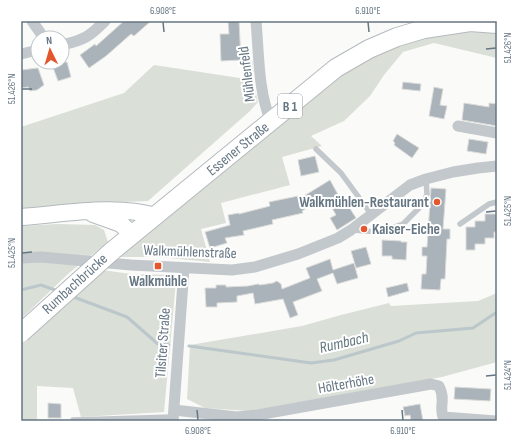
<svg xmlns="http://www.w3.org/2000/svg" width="518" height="442" viewBox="0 0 518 442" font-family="'Sofia Sans Condensed',sans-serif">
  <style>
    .green { fill: #dadfd7 }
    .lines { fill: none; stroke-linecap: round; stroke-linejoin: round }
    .stream { stroke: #bbc7cb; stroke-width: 3 }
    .building { fill: #aab3b9; stroke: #dcdcda }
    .secondary-casing { stroke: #b3babf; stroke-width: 18 }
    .primary-casing { stroke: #b5babe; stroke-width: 20 }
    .lane { stroke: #c3c8cc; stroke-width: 5.5 }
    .street { stroke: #c3c8cc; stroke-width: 11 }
    .secondary { stroke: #fff; stroke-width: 16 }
    .primary { stroke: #fff; stroke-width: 18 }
    .primary-bridge-casing { stroke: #b5babe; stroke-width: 20; stroke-linecap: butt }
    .primary-bridge { stroke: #fff; stroke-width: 18 }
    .ticks { fill: none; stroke: #657683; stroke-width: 1.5 }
    .poi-dot { fill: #e4572e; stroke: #fff; stroke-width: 1.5 }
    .labels { text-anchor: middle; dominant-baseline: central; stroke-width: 4; stroke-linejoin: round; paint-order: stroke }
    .shield { fill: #fff; stroke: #939fa8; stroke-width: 1 }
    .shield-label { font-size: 14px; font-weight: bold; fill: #657683 }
    .street-label { font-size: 15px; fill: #657683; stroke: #fff }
    .poi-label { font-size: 15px; font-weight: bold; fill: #657683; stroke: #fff; text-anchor: end }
    .water-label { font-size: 16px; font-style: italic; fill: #60757c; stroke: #fff }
    .neatline { fill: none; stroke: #657683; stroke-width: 1.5 }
    .ticks-label { font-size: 10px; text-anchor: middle; fill: #657683 }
  </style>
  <rect width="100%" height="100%" fill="#fafaf8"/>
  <path class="green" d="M488,30l9,1v27l-63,-15 -31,9 -19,23 -14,21 -26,25 -33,15 11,10 -40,11 8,28 -69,18 5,20 -25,6 9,33 -50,-5h-41l219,-180 29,-20 54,-19 32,-6z
    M154,65l99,15 5,22 -8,9 -102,90 -50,2 -77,6v-82l103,-34z
    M58,224l37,1 9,5 4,12 -39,31 -48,46v-93z
    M102,270l29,4 42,1 3,6 -12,131 -83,5 -8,-29 -36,-2v35h-16v-78l30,-29z
    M497,293v69l-55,15 -194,34 -43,-3 -18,-9 3,-54 112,-19 39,-11 48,-12 2,3 87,-5z"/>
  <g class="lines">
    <path class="stream" d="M21,290l20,-5 17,6
      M71,296l56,21 31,27 11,1
      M189,346l122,17 23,-3 65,-19 17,-8 57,-5 24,-16"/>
  </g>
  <path class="building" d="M124,21h27l-17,15 -3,-2 -25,22 -17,12 -9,-13 15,-11 1,2z
    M228,21h11l2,39 -20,1 -1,-27h9z
    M252,61l1,11 -10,1 -1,-11z
    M51,62h16l4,15 -13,4z
    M38,68l6,17 -7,5 -7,1 -2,-4 -7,1v-18z
    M403,82l18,2 -1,7 -18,-2z
    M434,87l9,2 -3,16 7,1 -3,13 -15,-3z
    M464,103l25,4v-4l8,1v22l-35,-6z
    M397,134l22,14 -7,10 -18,-13 1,-2 -2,-2z
    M469,139l19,3 -2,12 -19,-3z
    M315,156l4,16 -18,4 -3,-16z
    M330,180l16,29 3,-2 7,11 -19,12 -7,-12 6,-3 -9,-16 -3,2 -1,-3 -21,13 1,2 -31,7 1,4 -30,7 1,4 -19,3 2,5 -17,5 -5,-16 25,-7 -2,-10 11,-2v1l31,-8 -1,-4 29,-6 1,3z
    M431,188l15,1 -3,40h7v10h-3l-2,40h-4l-1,11 -19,-1 1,-15h4l1,-18h-5v-9h5z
    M485,214h12v18h-3v6h-9v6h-10v6h-9v-23h9v-6h10z
    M382,240l19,1v1h6l-1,18 -14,-1v-3h-10z
    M366,247l5,17 -15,4 -5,-17z
    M330,259l3,11 21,-7 4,15 -21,6 -4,-11 -16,6 5,12 -29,11 5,13 -8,3 -7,-19 -28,5 -2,-11 -16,3v6l-20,1v4h-11l-1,-19h11v-3h10v2l22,-1 10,-2 2,1 13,-2 4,-2 4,3 1,5 28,-11 -4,-10z
    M407,283l2,8 -21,6 -2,-9z
    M455,387l36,2 -1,12 -36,-2z
    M48,403l13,1v14h-13z
    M420,404l3,17h-12l-1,-6 -5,1 -2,-9z"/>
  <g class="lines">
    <g class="secondary-casing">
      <path id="secondary" d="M93,214l28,10 12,11
        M21,217c43,-3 93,-13 135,-1"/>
    </g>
    <g class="primary-casing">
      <path id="primary" d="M111,252l225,-184 33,-19 28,-12 27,-8 46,-7 27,2"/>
    </g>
    <path class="lane" d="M316,149l25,24 30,41
      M460,224l29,-20 8,-2
      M352,230l28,2 23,-8 20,-20 4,-10 -1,-15
      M73,420l100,-3"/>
    <path class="street" d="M32,21l12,17
      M256,21c3,33 2,70 15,101
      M62,45c22,-5 27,-8 43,-24
      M21,54l17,-4
      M458,126l39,7
      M21,258l20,-1 90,8 101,5 23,-3 43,-13 40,-16 13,-8 59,-45 16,-6 27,-7 25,-4 19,-2
      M174,410l63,7 20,-2 174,-31 8,2c7,13 0,20 4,31l53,4
      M173,421l11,-153"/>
    <use href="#secondary" class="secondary"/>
    <use href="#primary" class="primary"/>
    <g class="primary-bridge-casing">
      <path id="primary-bridge" d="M21,333l90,-81"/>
    </g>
    <use href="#primary-bridge" class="primary-bridge"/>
  </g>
  <path class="ticks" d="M163,22l1,10M368,22l1,10M486,49l10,-1M22,89h10M486,212l10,-1M22,253l10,-1M486,376l10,-1M197,410l1,10M402,410l1,10"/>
  <g class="poi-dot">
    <circle cx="437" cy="202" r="4"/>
    <circle cx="364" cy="229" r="4"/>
    <rect x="154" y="262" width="8" height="8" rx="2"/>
  </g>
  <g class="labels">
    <rect class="shield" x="278" y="94" width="24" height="24" rx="3"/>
    <g class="shield-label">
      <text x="290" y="106">B 1</text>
    </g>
    <g class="street-label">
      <text transform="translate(247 74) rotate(-97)">Mühlenfeld</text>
      <text transform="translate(238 149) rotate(-39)">Essener Straße</text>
      <text transform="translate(190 252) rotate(2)">Walkmühlenstraße</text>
      <text transform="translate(75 284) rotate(-42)">Rumbachbrücke</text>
      <text transform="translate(163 343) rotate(-86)">Tilsiter Straße</text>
      <text transform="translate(346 384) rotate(-10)">Hölterhöhe</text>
    </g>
    <g class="poi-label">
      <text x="429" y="202">Walkmühlen-Restaurant</text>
      <text x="372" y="229" text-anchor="start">Kaiser-Eiche</text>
      <text x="158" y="281" text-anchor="middle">Walkmühle</text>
    </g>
    <g class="water-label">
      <text transform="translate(344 343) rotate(-13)">Rumbach</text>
    </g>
  </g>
  <rect width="518" height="442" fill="none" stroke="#ffffff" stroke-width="44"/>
  <g transform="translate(50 50) rotate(355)"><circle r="19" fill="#ffffff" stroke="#c1c8cd"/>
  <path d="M0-3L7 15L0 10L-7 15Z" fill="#e4572e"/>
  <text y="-6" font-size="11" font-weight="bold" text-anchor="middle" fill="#657683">N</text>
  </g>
  <rect x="22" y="22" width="474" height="398" class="neatline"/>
  <g class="ticks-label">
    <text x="163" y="14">6.908°E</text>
    <text x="368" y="14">6.910°E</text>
    <text transform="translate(507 48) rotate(-90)" y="4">51.426°N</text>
    <text transform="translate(11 89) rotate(-90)" y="4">51.426°N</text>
    <text transform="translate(507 211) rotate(-90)" y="4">51.425°N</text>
    <text transform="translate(11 253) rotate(-90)" y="4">51.425°N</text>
    <text transform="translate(507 375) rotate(-90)" y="4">51.424°N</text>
    <text x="198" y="434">6.908°E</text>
    <text x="403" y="434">6.910°E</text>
  </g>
</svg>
